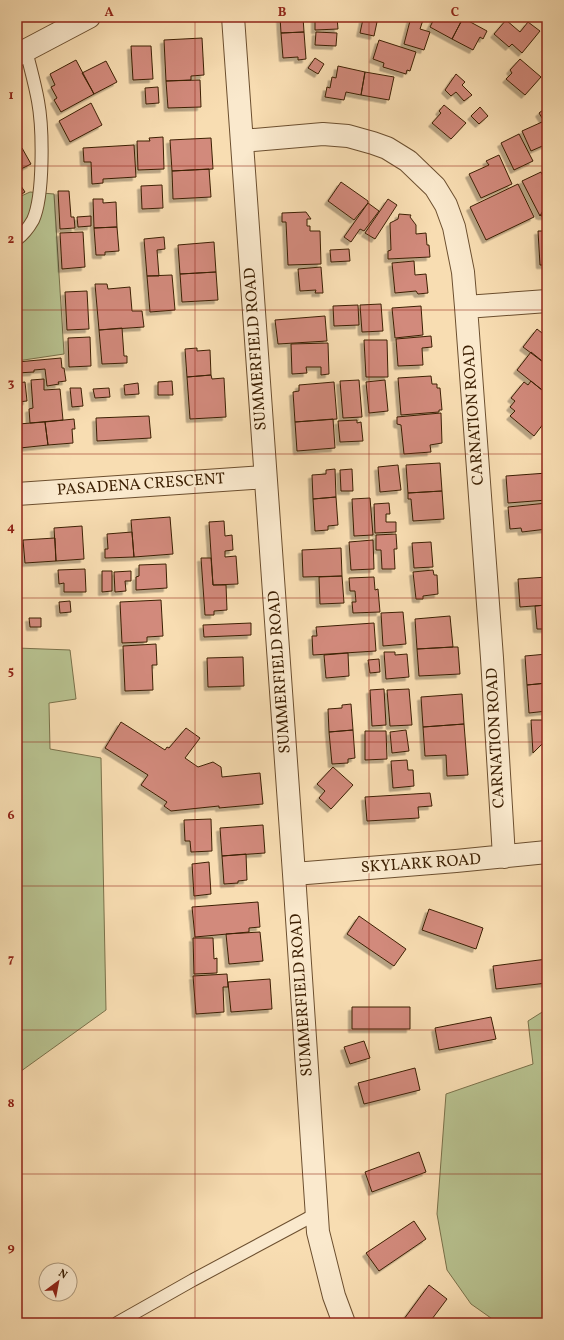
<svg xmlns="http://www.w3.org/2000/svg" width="564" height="1340" viewBox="0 0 564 1340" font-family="Vollkorn,serif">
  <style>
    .green { fill: #b8c290; stroke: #7a714a }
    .building { fill: #d28a7c; stroke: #3d2003; filter: url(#shadow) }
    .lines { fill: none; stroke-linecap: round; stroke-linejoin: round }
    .lane-casing { stroke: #6c4f2f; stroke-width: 14 }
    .street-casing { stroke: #6c4f2f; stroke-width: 24 }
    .lane { stroke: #fae9cd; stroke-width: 12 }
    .street { stroke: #fae9cd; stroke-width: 22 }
    .grid { fill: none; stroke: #8f2418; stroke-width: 1; stroke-opacity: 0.55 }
    .labels { text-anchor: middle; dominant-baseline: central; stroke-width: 4; stroke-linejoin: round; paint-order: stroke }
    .street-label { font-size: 16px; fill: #3d2003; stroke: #fae9cd }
    .neatline { fill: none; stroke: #8f2418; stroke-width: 1.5 }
    .grid-label { font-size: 13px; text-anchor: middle; font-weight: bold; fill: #8f2418 }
  </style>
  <defs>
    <filter id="shadow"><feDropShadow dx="-3.5" dy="3.5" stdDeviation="0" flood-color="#0004"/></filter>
  </defs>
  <rect width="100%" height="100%" fill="#f8ddb2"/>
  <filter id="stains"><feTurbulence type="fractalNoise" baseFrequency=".005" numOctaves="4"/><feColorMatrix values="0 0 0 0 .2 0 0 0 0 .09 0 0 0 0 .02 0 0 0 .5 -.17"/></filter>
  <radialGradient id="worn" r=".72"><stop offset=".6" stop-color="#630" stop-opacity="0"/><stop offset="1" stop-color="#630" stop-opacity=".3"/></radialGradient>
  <path class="green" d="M30,192l24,2 10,160 -47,7v-163z
    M17,648l53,2 6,49 -27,4 1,46 51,9 5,252 -89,64z
    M547,1009v314h-49l-27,-19 -24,-34 -10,-56 9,-120 87,-30 -5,-43z"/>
  <path class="building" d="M280,17h23l1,15 -23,1z
    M315,17h22l1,12 -23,1z
    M411,17h13l-4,12 10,3 -6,18 -20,-6z
    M435,17h25l3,1 -11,21 -22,-12z
    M463,18l24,13 -4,8 -3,-2 -7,13 -21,-11z
    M363,19l14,3 -3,14 -14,-3z
    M506,20l14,12 8,-10 12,9 -18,22 -10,-9 -3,3 -15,-13z
    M304,32l2,27 -8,1v-3l-15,1 -2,-25z
    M316,32l21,1 -1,13 -21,-1z
    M202,38l2,37 -13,1v4l-25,1 -2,-41z
    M379,40l37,12 -6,19 -3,-1 -1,4 -23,-7 1,-4 -11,-4z
    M131,46h20l2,33 -20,1z
    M315,58l9,6 -6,10 -10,-6z
    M520,59l21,18 -16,18 -19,-16 6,-6 -2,-3z
    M76,60l18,34 -33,18 -7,-12 3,-2 -6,-11 4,-2 -5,-11z
    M106,61l11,21 -23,12 -12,-21z
    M338,66l27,6 -4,23 -15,-3 -2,8 -19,-3 2,-10 3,1 2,-11 4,1z
    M365,72l29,5 -5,23 -28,-5z
    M456,74l9,8 -3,3 10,10 -8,6 -8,-9 -5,4 -6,-6z
    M200,80l1,27 -33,1 -2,-27z
    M158,87l1,16 -13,1 -1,-16z
    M91,103l11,22 -32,17 -11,-21z
    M444,105l22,18 -15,16 -19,-16 9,-10 -2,-2z
    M480,107l8,9 -9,8 -8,-8z
    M547,107v12l-3,2 -5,-8z
    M542,122l5,11v11l-16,7 -9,-20z
    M519,134l14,27 -19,9 -13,-27z
    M163,137l1,32 -26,1 -1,-29h13l-1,-3z
    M211,138l2,31 -41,2 -2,-31z
    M134,145l2,32 -33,2v4l-11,1 -1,-22h-7l-1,-14z
    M22,148l9,16 -14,7v-20z
    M499,155l13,29 -31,14 -12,-24 20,-9 -3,-4z
    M209,169l2,28 -38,2 -1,-28z
    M541,172l6,12v19l-7,13 -18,-35z
    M17,180l8,12 -8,5z
    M341,182l27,19v2l-14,17 -26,-19z
    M518,184l16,33 -48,23 -16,-33z
    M162,185l1,23 -21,1 -1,-23z
    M58,191h11l2,26h3l1,11 -15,1z
    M93,199h10v4l13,-1 1,25 -23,1z
    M388,199l9,6 -22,34 -10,-6z
    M368,203l11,8 -15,20 -4,-2 -9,13 -7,-5z
    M547,205v11h-6z
    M306,212l5,7h-4v7h3v5h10l1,33 -33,1 -2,-43h-4v-9z
    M399,214l12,1 -1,2 6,8v9l10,-1 1,12h2l1,12 -42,2v-8l3,-1 -1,-27 8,-4z
    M91,216v10l-13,1 -1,-10z
    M117,227l2,24 -14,1v3h-9l-2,-27z
    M538,231h9v34h-7z
    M83,232l2,35 -23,2 -2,-36z
    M164,237l1,12 -8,1 2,26h-12l-3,-37z
    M214,242l2,30 -36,2 -2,-29z
    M349,249l1,12 -19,1 -1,-12z
    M414,261l1,14 11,-1 2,19 -10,1 -2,-3 -21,2 -3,-30z
    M321,267l2,26h-8l1,-3 -16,1 -2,-22z
    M216,272l2,28 -36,2 -2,-28z
    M172,275l3,35 -25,2 -3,-36z
    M95,284h12l1,5 22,-2 2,24h10l2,16 -45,3z
    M87,291l2,38 -22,1 -2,-38z
    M381,304l2,27 -21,1 -2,-27z
    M358,305l1,20 -25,1 -1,-20z
    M421,306l2,29 -28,3 -3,-30z
    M325,316l2,25 -49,3 -3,-24z
    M122,328l2,28h3v7l-25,1 -3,-34z
    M537,329l10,8v28l-24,-18z
    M431,336l1,11 -10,1 1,17 -25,1 -2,-27z
    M90,337l1,29 -22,1 -1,-29z
    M364,340h23l1,37h-22z
    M328,343l1,31 -8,1v-8h-15l1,6 -15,1 -1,-30z
    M197,348v3l13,-1 1,25 -24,2 -2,-28z
    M531,352l16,13v29l-30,-24z
    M61,358l1,10h2l2,13 -8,1 1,2 -12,2 -2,-17 -11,1v2l-17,1v-11z
    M211,375l1,4 12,-1 2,39 -36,2 -3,-42z
    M431,376l1,8h5v4h3l2,22h-3v2l-38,3 -3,-37z
    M44,379v11l16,-1 3,31 -33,3 -1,-14 4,-1 -2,-28z
    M359,380l3,37 -19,1 -3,-37z
    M385,380l3,31 -19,2 -3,-31z
    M172,381l1,14h-15v-13z
    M531,381l16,13v25l-13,17 -24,-20 5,-5 -5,-4 5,-6 -4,-3 13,-16 4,3z
    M25,382l2,19 -10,1v-19z
    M334,382l3,37 -42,3 -2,-30 6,-1v-6z
    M138,383l1,11 -14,1 -1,-10z
    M70,388h11l2,18 -11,1z
    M109,388l1,9 -15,1 -2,-9z
    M441,413l1,30 -12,2 1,7 -27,2 -3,-29 -4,-1v-7z
    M149,416l2,22 -54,3 -1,-23z
    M74,419l1,10h-3l1,14 -25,2 -3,-23z
    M333,419l2,29 -38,3 -2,-29z
    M357,420v3l4,-1 2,19 -23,1 -2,-21z
    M45,422l3,23 -28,3 -2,-24z
    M440,463l2,28 -34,2 -2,-28z
    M398,465l3,25 -21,2 -2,-25z
    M335,469l1,28 -23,2 -1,-24 14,-1v-4z
    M352,469l1,22h-12l-1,-21z
    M547,473v27l-39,3 -2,-27z
    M442,491l2,28 -31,2 -2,-22h-3v-6z
    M336,497l2,28 -10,1v4l-13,1 -2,-32z
    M370,498l3,37 -19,1 -2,-37z
    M389,503l1,11h-4v8h10v10l-21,1 -1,-29z
    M547,503v26l-25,3 -1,-4 -11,1 -2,-22z
    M170,517l3,37 -39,3 -3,-37z
    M224,521l1,15 7,-1 1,15 -8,1v6l11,-1 2,28 -25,1 -4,-63z
    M82,526l2,33 -28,2 -2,-33z
    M132,532l2,25 -29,1v-9h3l-1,-15z
    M396,534l1,15h-3l1,20h-13l-1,-19h-5v-15z
    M55,538l1,23 -31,2 -2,-23z
    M373,540l1,29 -23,1 -2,-28z
    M431,542l2,25 -19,1 -2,-25z
    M341,548l1,28 -39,1 -1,-27z
    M201,558h10l2,27h13l1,25 -13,1v4h-9z
    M166,564l1,24 -31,2v-13l3,-1v-11z
    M85,569l1,23h-22v-9l-5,1 -1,-14z
    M433,570l1,5h3l1,19 -15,2v3h-7l-3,-27z
    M102,571h10v20l-10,1z
    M131,571v10h-6l1,10 -11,1 -1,-20z
    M17,575h1l2,23 -3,1z
    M342,576l2,27 -24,1 -1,-27z
    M374,577l1,13 3,-1 2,23 -27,1 -1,-11h4l-1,-11h-5l-1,-13z
    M547,577v28l-27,2 -2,-28z
    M161,600l2,36 -16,1v5l-25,1 -2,-41z
    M70,601l1,11 -11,1 -1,-11z
    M547,605v24h-10l-2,-23z
    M403,612l3,32 -23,2 -2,-33z
    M450,616l3,31 -36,2 -2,-30z
    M29,618h12v9h-11z
    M251,623v12l-47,2 -1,-12z
    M374,623l2,28 -63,4 -1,-19h5l-1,-9z
    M156,644l1,21h-5l1,25 -28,1 -2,-45z
    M453,647h5l2,27 -41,2 -2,-27z
    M384,652h11v3l12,-1 2,23 -23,2z
    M348,653l1,23 -23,2 -2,-23z
    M547,654v29l-20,2 -2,-29z
    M243,657l1,29 -36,1 -1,-29z
    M379,659l1,13 -10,1 -2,-13z
    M547,683v28l-18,2 -2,-28z
    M384,689l2,36 -14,1 -2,-36z
    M409,689l3,36 -22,1 -3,-36z
    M462,694l2,30 -41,3 -2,-30z
    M351,704l2,26 -24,2 -1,-23 14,-1v-3z
    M531,720h16v19l-14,14z
    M121,722l44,28 2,-3 2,1 17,-20 14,10 -15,20 13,9 15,-5 8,5 1,10 38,-4 3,31 -44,4v-2l-48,5 -7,-5 3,-4 -26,-17 7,-10 -43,-27z
    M464,724l4,51 -21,1 -1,-21 -21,1 -2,-29z
    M353,730l2,28 -7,1v4l-16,1 -3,-32z
    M406,730l3,21 -17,2 -2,-21z
    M365,731h21l1,28 -22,1z
    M407,760l1,10h5l1,16 -21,2 -2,-27z
    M333,767l20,18 -22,24 -12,-11 6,-7 -8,-7z
    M430,793l2,13 -14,1 1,11 -52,3 -2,-24z
    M211,819l1,32 -21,1 -1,-11h-5l-1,-21z
    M263,825l2,28 -43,3 -2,-28z
    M246,854l1,26 -9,1v2l-14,1 -2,-28z
    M209,862l2,32 -17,2 -2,-32z
    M258,902l2,25 -11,1v4l-54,5 -3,-30z
    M429,909l54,19 -7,21 -54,-19z
    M359,916l47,33 -12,17 -47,-32z
    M260,932l3,29 -34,3 -3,-30z
    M193,938h20l1,21 3,-1v15l-23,1z
    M547,959v24l-51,6 -3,-23z
    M227,974l1,13h-5l1,25 -28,2 -3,-38z
    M270,979l2,30 -41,3 -3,-30z
    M352,1007h58v22h-58z
    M491,1017l5,22 -57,11 -4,-22z
    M364,1041l6,17 -20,6 -6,-17z
    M415,1068l5,22 -56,14 -6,-21z
    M419,1152l7,20 -54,20 -7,-20z
    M414,1221l12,18 -47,32 -13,-18z
    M429,1285l18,14 -18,24h-28z"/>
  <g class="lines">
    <g class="lane-casing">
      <path id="lane" d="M17,239c7,-5 12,-12 16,-19 11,-24 10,-92 5,-119 -3,-17 -8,-34 -12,-51
        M117,1323l76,-43 123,-66"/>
    </g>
    <g class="street-casing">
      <path id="street" d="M233,17l61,857 24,358 16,64 10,27
        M17,55l72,-38
        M242,141l81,-7 25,2 25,7 14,5 21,13 27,26 11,18 8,22 9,45 3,35 26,351 12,199
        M466,307l81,-6
        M17,494l248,-17
        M294,874l162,-13 91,-9"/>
    </g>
    <use href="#lane" class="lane"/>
    <use href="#street" class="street"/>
  </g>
  <path class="grid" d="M195,17v1306M369,17v1306M17,166h530M17,310h530M17,454h530M17,598h530M17,742h530M17,886h530M17,1030h530M17,1174h530"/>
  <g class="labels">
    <g class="street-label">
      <text transform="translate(256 349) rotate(-94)">SUMMERFIELD ROAD</text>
      <text transform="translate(474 415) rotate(-94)">CARNATION ROAD</text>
      <text transform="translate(141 485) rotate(-4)">PASADENA CRESCENT</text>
      <text transform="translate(280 672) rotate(-94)">SUMMERFIELD ROAD</text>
      <text transform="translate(496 738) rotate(-93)">CARNATION ROAD</text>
      <text transform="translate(421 864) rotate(-4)">SKYLARK ROAD</text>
      <text transform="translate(302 995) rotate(-94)">SUMMERFIELD ROAD</text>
    </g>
  </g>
  <rect width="564" height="1340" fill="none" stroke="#f8ddb2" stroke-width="44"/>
  <g transform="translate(58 1282) rotate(32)"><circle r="19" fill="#fae9cd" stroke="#ae997c"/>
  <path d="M0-3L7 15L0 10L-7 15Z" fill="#8f2418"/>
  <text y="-6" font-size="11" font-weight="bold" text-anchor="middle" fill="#3d2003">N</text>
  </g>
  <rect x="22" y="22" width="520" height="1296" class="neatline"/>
  <g class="grid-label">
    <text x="109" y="16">A</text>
    <text x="282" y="16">B</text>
    <text x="455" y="16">C</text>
    <text x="11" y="99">1</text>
    <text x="11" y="243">2</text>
    <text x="11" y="387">3</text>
    <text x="11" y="531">4</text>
    <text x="11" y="675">5</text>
    <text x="11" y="819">6</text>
    <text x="11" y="963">7</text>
    <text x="11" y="1107">8</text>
    <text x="11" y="1251">9</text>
  </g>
  <rect width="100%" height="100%" filter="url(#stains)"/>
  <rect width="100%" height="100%" fill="url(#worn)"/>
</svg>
